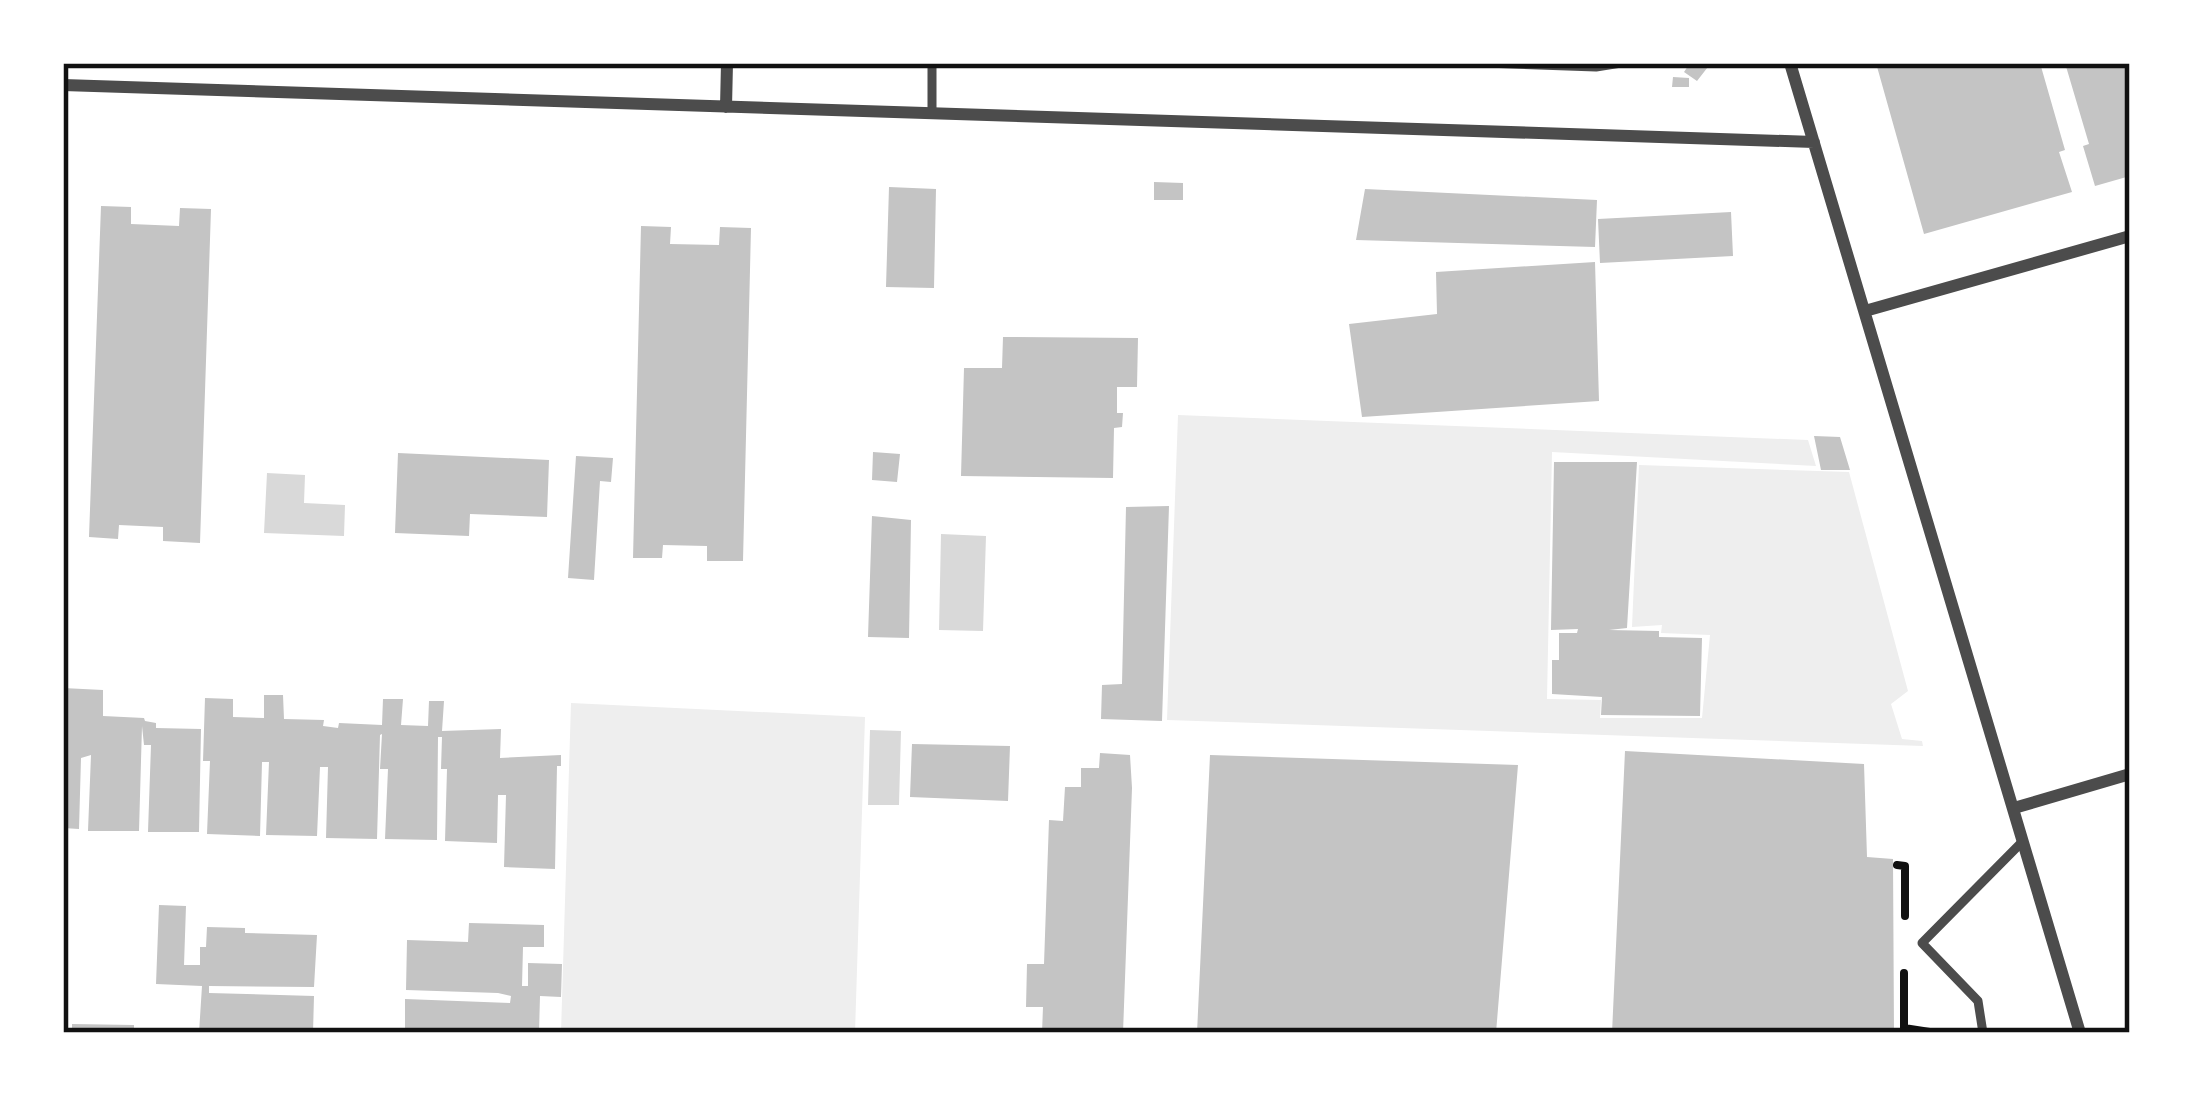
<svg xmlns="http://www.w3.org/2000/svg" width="2193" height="1096" viewBox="0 0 2193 1096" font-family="Roboto,sans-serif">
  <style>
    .green { fill: #eee }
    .water { fill: #d9d9d9 }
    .building { fill: #c4c4c4 }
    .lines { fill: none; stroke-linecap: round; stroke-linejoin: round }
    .path { stroke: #111; stroke-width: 8 }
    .service { stroke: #4c4c4c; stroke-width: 9 }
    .minor { stroke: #4c4c4c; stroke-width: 12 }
    .neatline { fill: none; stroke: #111; stroke-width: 4.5 }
  </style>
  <rect width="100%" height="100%" fill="#fff"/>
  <path class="green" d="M1178,415l630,25 8,26 -264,-14 -5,247 54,1 -1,18h102l8,-83 -49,-2 1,-8 -30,2 7,-162 210,7 59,219 -17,13 11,35 20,2 1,5 -756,-26z
    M571,703l294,14 -10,316h-294z"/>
  <path class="water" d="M267,473l38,2 -1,28 41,2 -1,31 -80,-3z
    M941,534l45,2 -3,95 -44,-1z
    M870,730l31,1 -2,74h-31z"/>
  <path class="building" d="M1690,63h21l-14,18 -13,-9z
    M1876,63h164l25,87 -6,2 13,40 -148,42z
    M2065,63h65v113l-35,10 -12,-40 6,-2z
    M1673,77l16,1v9h-17z
    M1154,182l29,1v17h-29z
    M889,187l47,2 -2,99 -48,-1z
    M1365,189l232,11 -2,47 -239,-7z
    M101,206l30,1v17l48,2 1,-18 31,1 -11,334 -37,-2v-14l-44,-2 -1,14 -29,-2z
    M1731,212l2,44 -133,7 -2,-44z
    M641,226l30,1 -1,17 49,1 1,-18 31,1 -8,333h-36v-15l-44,-1 -1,13h-29z
    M1595,262l4,139 -237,16 -13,-93 88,-10 -1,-42z
    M1003,337l135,1 -1,49h-20v26h6l-1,14 -8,1 -1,50 -152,-2 3,-108h38z
    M1814,436l26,1 10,33h-29z
    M873,452l27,2 -3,28 -25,-2z
    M398,453l151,7 -2,57 -77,-3 -1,22 -74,-3z
    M576,456l37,2 -2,24 -11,-1 -6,99 -26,-2z
    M1554,462h83l-10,166 -18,2 50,1v6l43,1 -2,78 -99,-1 1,-18 -50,-3v-34h7v-27h18l1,-4 -27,1z
    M1169,506l-7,215 -61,-2 1,-34 20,-1 4,-177z
    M872,516l39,4 -2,118 -41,-1z
    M63,688l40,2v26l41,2 1,3 11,2v5l45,1 -2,103h-51l3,-87h-7l-2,-19 -3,105h-51l3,-76 -10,3 -2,71 -16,-1z
    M264,695h19l1,24 40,1 -1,6 15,2 1,-5 43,2 1,-26h20l-2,26 27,1 1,-25h15l-2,30 59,-2 -1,29 61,-3v11h-4l-2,103 -51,-2 2,-72h-8l-1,48 -52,-2 2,-72h-6l1,-32h-4l-1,103 -52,-1 3,-70h-8l2,-35 -2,1 -3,104 -51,-1 2,-71h-8l-3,69 -51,-1 3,-73h-7l-2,74 -53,-2 3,-73h-7l2,-63 28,1v18l31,1z
    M912,744l98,2 -2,55 -98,-4z
    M1625,751l239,13 3,93 26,2 1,174h-282z
    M1100,753l30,2 2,33 -9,245h-81l1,-26h-17l1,-43h17l5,-144 14,1 2,-34h16v-19h18z
    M1210,755l308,10 -22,268h-299z
    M159,905l27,1 -2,59h16v-18h6l1,-20 38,1v5l72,2 -3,52 -105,-1v7l105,3 -1,37h-114l3,-47 -46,-2z
    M469,923l75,2v22h-21l-1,39h6v-23l34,1 -1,33 -21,-1 -1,37h-134v-34l105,4 1,-7 -13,-3 -92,-3 1,-50 61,2z
    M72,1024l62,1v8h-62z"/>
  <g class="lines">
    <path class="path" d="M1897,865l8,1v50
      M1904,973v55l32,5"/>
    <path class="service" d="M1486,63l110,4 25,-4
      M932,114v-51
      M1983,1033l-5,-32 -56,-58 101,-102"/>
    <path class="minor" d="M1790,63l290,970
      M63,85l1751,57
      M726,107l1,-44
      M1865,311l265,-75
      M2014,808l116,-34"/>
  </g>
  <rect width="2193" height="1096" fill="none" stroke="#ffffff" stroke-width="132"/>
  <rect x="66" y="66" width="2061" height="964" class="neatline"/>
</svg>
